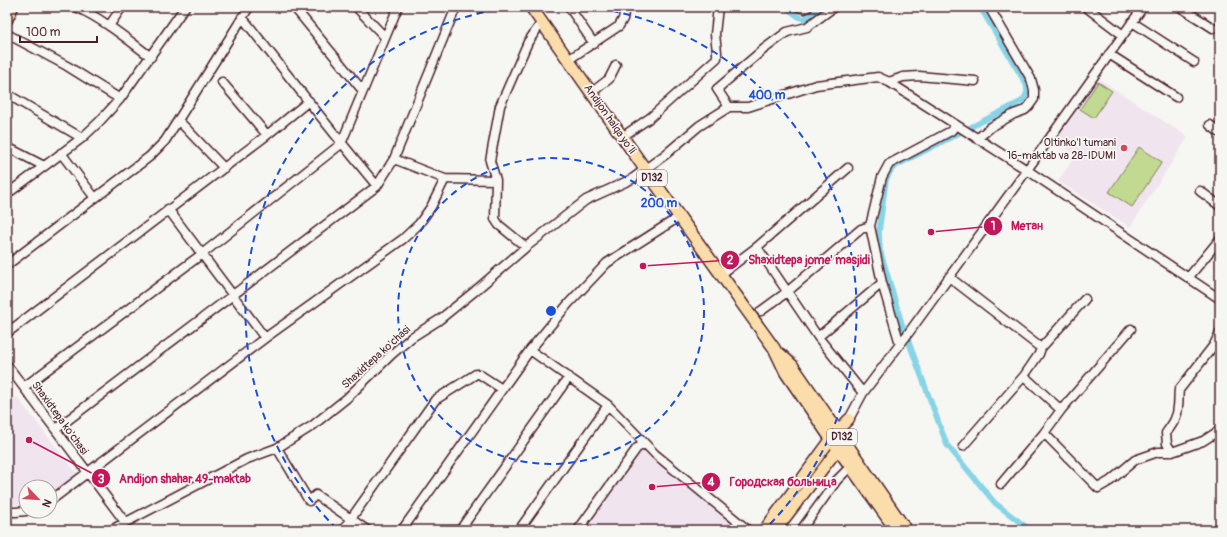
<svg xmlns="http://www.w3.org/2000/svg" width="1227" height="537" viewBox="0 0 1227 537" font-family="Pangolin,sans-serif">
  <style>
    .built { fill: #f0e4ee }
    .green { fill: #c1d990; stroke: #867c5e }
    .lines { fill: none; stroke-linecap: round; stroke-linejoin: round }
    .canal { stroke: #87d4e6; stroke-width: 5.5 }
    .minor-casing { stroke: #4a1f2b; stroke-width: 11 }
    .major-casing { stroke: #4a1f2b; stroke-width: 13 }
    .highway-casing { stroke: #4a1f2b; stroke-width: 14 }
    .minor { stroke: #f6f6f2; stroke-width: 8 }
    .major { stroke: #fbddab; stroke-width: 10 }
    .highway { stroke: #fbddab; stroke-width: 11 }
    .ring { fill: none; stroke: #1d4ed8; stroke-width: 2; stroke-dasharray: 7 5 }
    .poi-dot { fill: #d1495b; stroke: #f6f6f2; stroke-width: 1.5 }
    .labels { text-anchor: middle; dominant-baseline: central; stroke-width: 3.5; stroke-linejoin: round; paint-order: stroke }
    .shield { fill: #f6f6f2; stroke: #7e6067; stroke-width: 1 }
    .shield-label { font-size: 10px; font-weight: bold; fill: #4a1f2b }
    .street-label { font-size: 11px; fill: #4a1f2b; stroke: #f6f6f2 }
    .poi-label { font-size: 11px; fill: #4a1f2b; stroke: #f6f6f2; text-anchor: end }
    .centre { fill: #1d4ed8; stroke: #f6f6f2; stroke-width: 2 }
    .ring-label { font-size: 12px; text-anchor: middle; font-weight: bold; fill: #1d4ed8; stroke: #f6f6f2; stroke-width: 3.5; stroke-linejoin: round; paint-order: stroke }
    .leader { fill: none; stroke: #c2185b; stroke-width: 1.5 }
    .callout-dot { fill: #c2185b; stroke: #f6f6f2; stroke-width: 1.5 }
    .mark-label { font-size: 12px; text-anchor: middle; font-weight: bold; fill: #fff }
    .callout-label { font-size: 12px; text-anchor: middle; font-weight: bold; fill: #c2185b; stroke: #f6f6f2; stroke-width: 3.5; stroke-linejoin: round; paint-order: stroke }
  </style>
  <rect width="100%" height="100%" fill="#f6f6f2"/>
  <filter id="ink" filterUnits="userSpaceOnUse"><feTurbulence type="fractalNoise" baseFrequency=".025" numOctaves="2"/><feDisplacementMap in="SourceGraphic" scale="8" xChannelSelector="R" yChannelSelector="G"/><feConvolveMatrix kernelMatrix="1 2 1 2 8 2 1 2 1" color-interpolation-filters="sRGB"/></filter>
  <g filter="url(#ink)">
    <path class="built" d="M1099,79l89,58 -58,90 -72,-46 18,-26 -20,-14z
      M17,397l61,78 -28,21v-9h-24v18h-19v-100z
      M643,449l93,77 -3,4h-150z"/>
    <path class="green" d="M1098,82l14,9 -18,27 -14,-9z
      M1139,147l23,15 -30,45 -23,-15z"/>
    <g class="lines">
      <path class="canal" d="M785,7l14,10 5,2 17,-12
        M980,7l46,77c2,8 1,11 -4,17l-125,64 -6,5 -5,10 -7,52 1,18 22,74 45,121 48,58 35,27"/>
      <g class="minor-casing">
        <path id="minor" d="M76,7c27,12 51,32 75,50
          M294,7l69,84
          M356,7l29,30
          M569,7l25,37
          M799,7l5,2 4,-2
          M1086,7l37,28
          M1180,7l33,21
          M242,17c45,57 89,114 135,169
          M1132,22l62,40
          M109,26l13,-19
          M7,34l60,32 53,33 65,-92
          M1109,54l67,43
          M568,60l51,-34 4,-7 2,-12
          M222,82l45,53
          M889,82l14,-5 16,-1 56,5
          M591,93l18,-14 7,-14
          M7,94l75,44
          M729,107l-12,-18 47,-40 23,-17 20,-5 27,-20
          M179,121l45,47
          M1210,125l10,8
          M622,137l29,-20 66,-59v-6l-2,-18 3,-27
          M977,139l14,-12 23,-13 11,-4 4,-4 5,-7v-9l-3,-11 -42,-72
          M7,147l37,19
          M61,153l34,45
          M445,179l51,1
          M1200,191l20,15
          M7,194l75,-56 17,-16 21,-23
          M168,209l97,129
          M526,247l-27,-22 -4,-6 1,-39 -6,-19 10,-55 28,-64 14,-20
          M757,247l91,-79
          M7,265l142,-108 16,-16 84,-134
          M721,274l36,-27 61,90 45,56
          M949,277l92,71 -2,6 -15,22 37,34 -17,23 54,55 12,-7 25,-21 23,-8h14l31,-11 17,-11
          M1188,278l32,-39
          M761,311l26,-19 74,-63 9,-3
          M7,333l260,-198 42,-34
          M818,337l64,-54
          M900,344l-18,-61 -12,-57 12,-49 7,-13 62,-33 5,-6
          M1041,348l44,-49
          M530,350l78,55 47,49 93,76
          M7,365l118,157
          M24,387l178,-133 139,-110 57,-137
          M1061,410l70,-81
          M849,419l14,-26 47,-62 117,-161 193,129
          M56,429l321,-243 17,-27 62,-152
          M963,446l61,-70
          M277,448l32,53 7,-6 51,35
          M1172,452l-5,-8 -1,-11c6,-8 12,-16 12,-27 1,-5 0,-10 1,-16l35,-45 6,-13
          M1001,484l43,-51
          M50,501l215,-163 138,-99 16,-15 12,-17 14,-28 -51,-20
          M7,512h9l10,-1
          M111,530l136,-71 30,-11 35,-22 35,-28 45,-44 20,-17 27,-17 36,-29 51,-44 60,-47 46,-21 34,-25 33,-28 30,-19h19l68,-22 62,-8 11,5 138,88 116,-163
          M343,530l92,-130 41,-26h3l23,15
          M402,530l128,-180 39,-47 38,-40 72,-46
          M460,530l109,-153
          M519,530l89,-125
          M578,530l59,-82 8,-4
          M801,530l36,-50 14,-14"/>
      </g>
      <g class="major-casing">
        <path id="major" d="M7,20l6,-13
          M764,530l73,-99 12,-12
          M776,530l62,-81 4,-7"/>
      </g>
      <g class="highway-casing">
        <path id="highway" d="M531,7l114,162 129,179 12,25 52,76 58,81
          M780,354l12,11 114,165"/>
      </g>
      <use href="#minor" class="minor"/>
      <use href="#major" class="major"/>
      <use href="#highway" class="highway"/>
    </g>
  </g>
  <g class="ring">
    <circle cx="551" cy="311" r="153"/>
    <path d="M337 529A306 306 0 0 1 514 7M588 7A306 306 0 0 1 765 529"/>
  </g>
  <circle class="poi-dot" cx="1124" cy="148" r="4"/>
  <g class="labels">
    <g class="shield">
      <rect x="637" y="170" width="30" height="16" rx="3"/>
      <rect x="827" y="429" width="30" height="16" rx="3"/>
    </g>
    <g class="shield-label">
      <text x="652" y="178">D132</text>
      <text x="842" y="437">D132</text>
    </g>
    <g class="street-label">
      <text transform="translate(610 119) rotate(55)">Andijon halqa yo‘li</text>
      <text transform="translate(376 357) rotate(-42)">Shaxidtepa ko'chasi</text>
      <text transform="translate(60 418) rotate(54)">Shaxidtepa ko'chasi</text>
    </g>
    <g class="poi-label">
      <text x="1116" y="142">Oltinko'l tumani<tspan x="1116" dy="13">16-maktab va 28-IDUMI</tspan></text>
    </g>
  </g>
  <circle cx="551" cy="311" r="6" class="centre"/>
  <g class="ring-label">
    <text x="767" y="99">400 m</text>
    <text x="659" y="207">200 m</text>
  </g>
  <path class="leader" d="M931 232L993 226M643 266L730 260M29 440L101 478M652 487L711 482"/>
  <g class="callout-dot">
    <circle cx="931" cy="232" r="4"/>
    <circle cx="643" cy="266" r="4"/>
    <circle cx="29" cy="440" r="4"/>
    <circle cx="652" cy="487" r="4"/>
    <circle cx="993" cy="226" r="10"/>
    <circle cx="730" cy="260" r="10"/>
    <circle cx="101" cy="478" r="10"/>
    <circle cx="711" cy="482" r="10"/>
  </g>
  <g class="mark-label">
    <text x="993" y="230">1</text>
    <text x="730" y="264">2</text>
    <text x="101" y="483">3</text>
    <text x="711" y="486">4</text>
  </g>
  <g class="callout-label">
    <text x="1027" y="230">Метан</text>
    <text x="809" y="264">Shaxidtepa jome' masjidi</text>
    <text x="185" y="483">Andijon shahar 49-maktab</text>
    <text x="783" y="486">Городская больница</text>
  </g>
  <rect width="1227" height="537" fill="none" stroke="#f6f6f2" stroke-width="24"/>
  <rect x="12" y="12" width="1203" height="513" fill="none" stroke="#4a1f2b" stroke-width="1.5" filter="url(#ink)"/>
  <g transform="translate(38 499) rotate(115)"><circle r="19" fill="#f6f6f2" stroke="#b1a0a2"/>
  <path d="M0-3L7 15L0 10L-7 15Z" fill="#d1495b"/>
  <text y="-6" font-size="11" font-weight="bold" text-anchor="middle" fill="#4a1f2b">N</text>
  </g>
  <path d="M20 36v6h77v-6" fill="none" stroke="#4a1f2b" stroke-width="2"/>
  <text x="26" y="36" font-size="12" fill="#4a1f2b" stroke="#f6f6f2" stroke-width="3" paint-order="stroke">100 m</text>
</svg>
